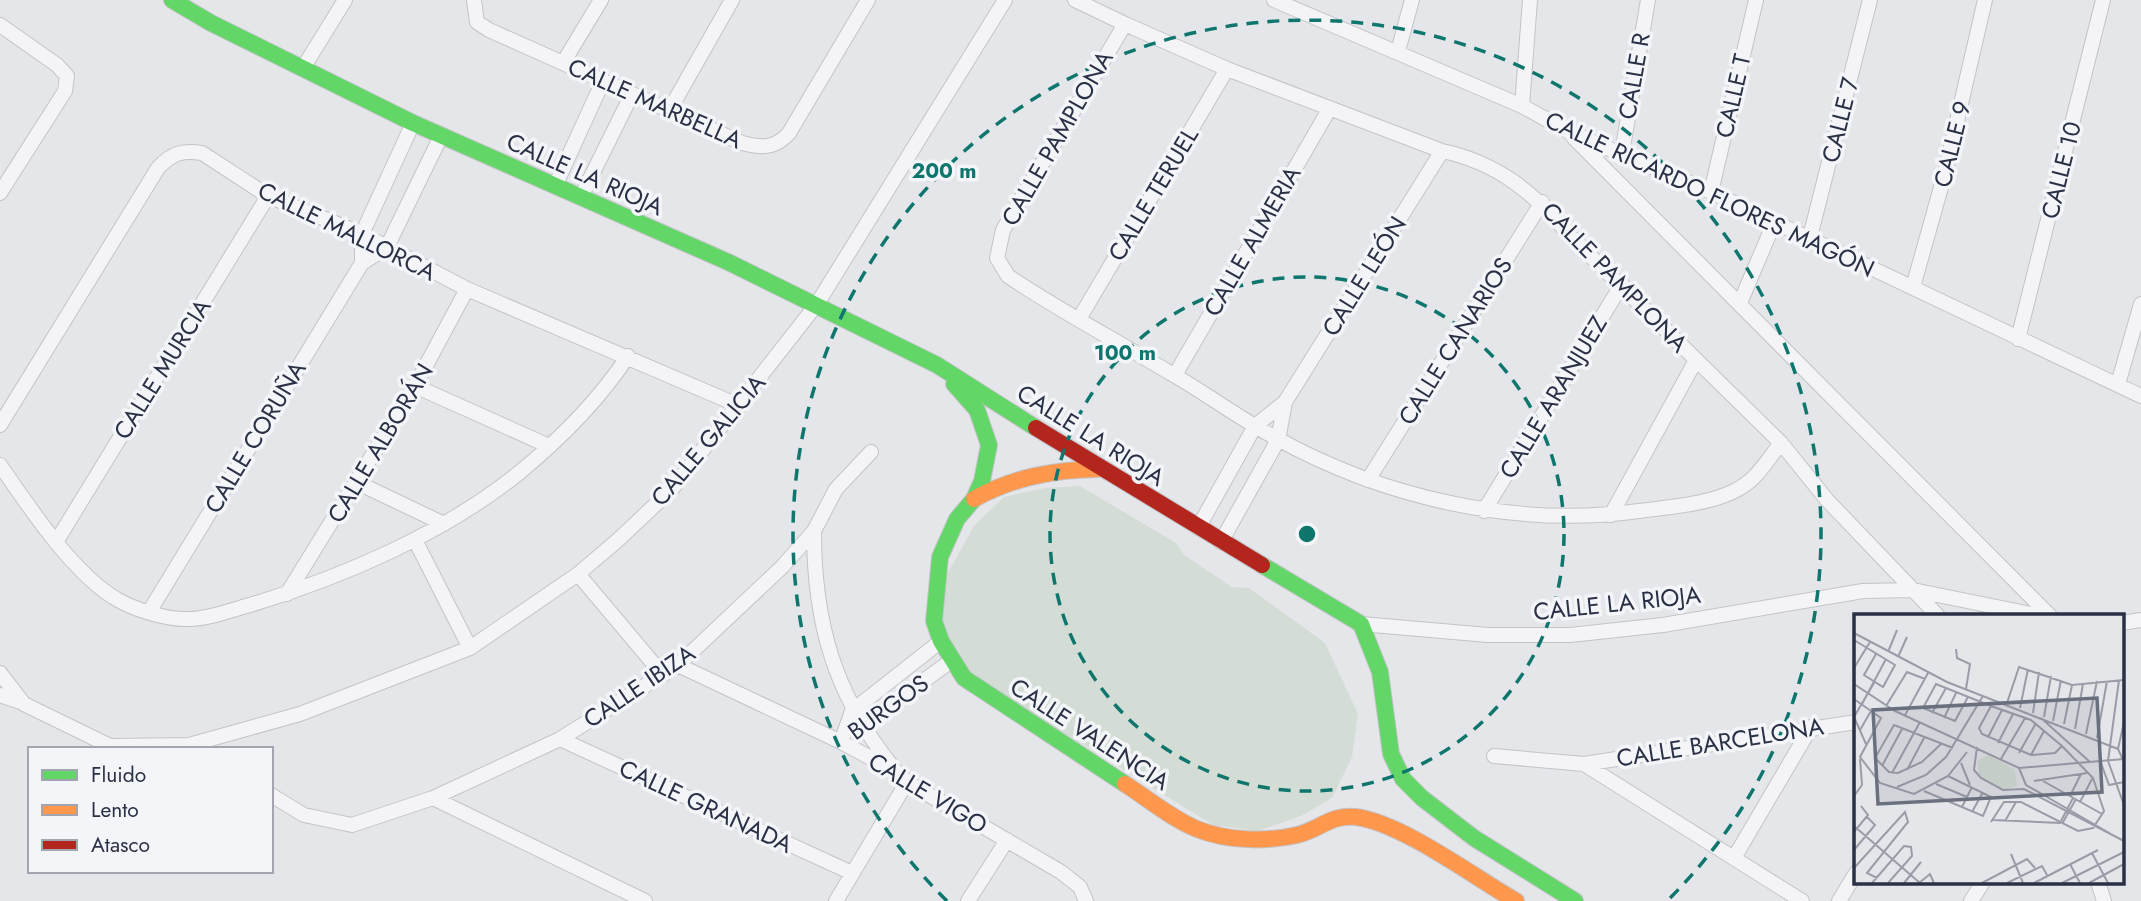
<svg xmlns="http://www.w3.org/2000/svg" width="2141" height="901" viewBox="0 0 2141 901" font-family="Jost,sans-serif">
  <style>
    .green { fill: #d4ddd5 }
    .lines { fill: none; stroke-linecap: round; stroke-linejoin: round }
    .street-casing { stroke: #c3c4c8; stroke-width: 16 }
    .fast-casing { stroke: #c3c4c8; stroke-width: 18 }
    .slow-casing { stroke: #c3c4c8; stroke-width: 18 }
    .jam-casing { stroke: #c3c4c8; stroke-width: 18 }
    .street { stroke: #f4f4f6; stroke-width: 14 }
    .fast { stroke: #63d668; stroke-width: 16 }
    .slow { stroke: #ff974d; stroke-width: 16 }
    .jam { stroke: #b3261e; stroke-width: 16 }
    .ring { fill: none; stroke: #0f766e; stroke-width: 3.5; stroke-dasharray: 12 9 }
    .labels { text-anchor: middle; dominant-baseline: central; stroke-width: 7; stroke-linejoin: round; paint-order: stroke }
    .street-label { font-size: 24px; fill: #2a3045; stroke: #f3f5f9 }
    .inset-road { fill: none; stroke: #9a9da8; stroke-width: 2 }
    .view { fill: #6b707f; fill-opacity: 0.15; stroke: #6b707f; stroke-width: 3.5 }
    .inset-edge { fill: none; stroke: #2a3045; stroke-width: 3.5 }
    .centre { fill: #0f766e; stroke: #f3f5f9; stroke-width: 3.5 }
    .ring-label { font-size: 21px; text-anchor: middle; font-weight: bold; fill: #0f766e; stroke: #f3f5f9; stroke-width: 7; stroke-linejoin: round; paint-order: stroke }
  </style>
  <rect width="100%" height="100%" fill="#e5e6ea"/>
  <path class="green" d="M1080,486l96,57 8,12 48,32 17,1 76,55 33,71 -6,43 -20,41 -31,18 -43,15 -45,-6 -248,-153 -26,-46 7,-50 28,-50 30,-29 41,-9z"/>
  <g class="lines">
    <g class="street-casing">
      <path id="street" d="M474,0l3,22 12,8 253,113c19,5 33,6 47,-10l79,-133
        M1075,0l50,24
        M1274,0l248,106 47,26 142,60 430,204
        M0,25l57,40 10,11 -2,15 -65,102
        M1398,51l14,-51
        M563,63l38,-63
        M303,68l42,-68
        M1522,106l8,-106
        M669,111l63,-111
        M1574,138l476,478
        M1622,153l26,-153
        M555,186l48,-105
        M1711,192l45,-192
        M581,197l51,-103
        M1809,241l61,-241
        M362,263v-29l51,-111
        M1913,287l32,-114 40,-173
        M1740,303l34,-80
        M1079,319l148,-250
        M2018,339l85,-339
        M1175,375l155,-267
        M2118,384l23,-80
        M415,386l134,60
        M0,425l158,-257c14,-15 24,-18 44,-15l66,43 94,38 105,55 273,117
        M1781,443c-9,11 -17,24 -27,34 -26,27 -79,29 -115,34 -123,17 -255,-13 -363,-73 -36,-19 -69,-44 -104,-64 -55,-33 -112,-63 -164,-98l-11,-18 6,-28 8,-14 114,-192 102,45 215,82c54,11 93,42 127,84l212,208 46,57 111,116
        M0,465c29,42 73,109 118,135 18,10 49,20 71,19 20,0 42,-9 61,-14 93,-28 195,-72 270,-133 40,-33 79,-72 108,-116
        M1368,480l174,-278
        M358,483l86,41
        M1484,511l138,-227
        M1611,515l85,-155
        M1198,528l57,-102 30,-24 157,-251
        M814,531c0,91 20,163 78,235
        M415,540l55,108
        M56,542l212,-346
        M1221,542l57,-102 7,-38
        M578,574l85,101
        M287,594l128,-208 52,-97
        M149,612l213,-349 25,-16 54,-111
        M2122,623l19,-3
        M1361,624l127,11h82l93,-10 200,-34 50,-1 128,26
        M678,665l163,77 56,30 10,10 154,90 19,15 6,14
        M0,673l24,31 86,42 79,-1 6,4
        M0,695l23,8
        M856,730l95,-69
        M560,739l292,134
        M841,742l11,-31 89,-70
        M189,745l111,-31 170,-66 108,-74 40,-34 54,-51 145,-185 188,-304
        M1494,756l90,8 272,-42
        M1584,764l218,137
        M271,795l33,20 48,10 81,-27 127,-59 118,-74 104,-98 32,-36 22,-42 35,-37
        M433,798l212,103
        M1734,858l77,-131
        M2098,882l6,19
        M836,901l71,-119
        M968,901l39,-61
        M1839,901l17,-28
        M1971,901l12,-19"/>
    </g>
    <g class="fast-casing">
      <path id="fast" d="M172,0l39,23 202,100 315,139 209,103 99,63
        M954,384l23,26 12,35 -7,36 -8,18 -17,20 -17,38 -6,64 7,20 23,37 161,106
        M1262,565l99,59 19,48 11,82 12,25 19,19 52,40 101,63"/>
    </g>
    <g class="slow-casing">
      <path id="slow" d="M974,499c40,-22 79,-29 124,-30
        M1125,784c22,14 47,35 72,45 29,12 70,13 100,6 22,-5 34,-21 59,-18 46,6 118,60 160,84"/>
    </g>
    <g class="jam-casing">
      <path id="jam" d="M1036,428l226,137"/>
    </g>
    <use href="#street" class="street"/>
    <use href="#fast" class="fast"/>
    <use href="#slow" class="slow"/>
    <use href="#jam" class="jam"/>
  </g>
  <g class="ring">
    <circle cx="1307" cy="534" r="257"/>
    <path d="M947 901A514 514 0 1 1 1667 901"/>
  </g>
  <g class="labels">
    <g class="street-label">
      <text transform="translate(1634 76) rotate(-80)">CALLE R</text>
      <text transform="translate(1733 96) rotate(-77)">CALLE T</text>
      <text transform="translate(655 103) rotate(24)">CALLE MARBELLA</text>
      <text transform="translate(1840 120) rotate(-76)">CALLE 7</text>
      <text transform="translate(1057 138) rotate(-60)">CALLE PAMPLONA</text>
      <text transform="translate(1952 144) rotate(-76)">CALLE 9</text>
      <text transform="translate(2061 170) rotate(-76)">CALLE 10</text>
      <text transform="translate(585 174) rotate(24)">CALLE LA RIOJA</text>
      <text transform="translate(1153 194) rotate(-59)">CALLE TERUEL</text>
      <text transform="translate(1710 194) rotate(25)">CALLE RICARDO FLORES MAGÓN</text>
      <text transform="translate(347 231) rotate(26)">CALLE MALLORCA</text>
      <text transform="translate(1252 241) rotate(-60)">CALLE ALMERIA</text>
      <text transform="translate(1364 276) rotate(-58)">CALLE LEÓN</text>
      <text transform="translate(1615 277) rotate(46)">CALLE PAMPLONA</text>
      <text transform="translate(1455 341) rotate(-58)">CALLE CANARIOS</text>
      <text transform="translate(162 369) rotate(-58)">CALLE MURCIA</text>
      <text transform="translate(1553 397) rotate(-59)">CALLE ARANJUEZ</text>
      <text transform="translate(1091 435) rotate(32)">CALLE LA RIOJA</text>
      <text transform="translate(255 437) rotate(-59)">CALLE CORUÑA</text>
      <text transform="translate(708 440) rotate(-50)">CALLE GALICIA</text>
      <text transform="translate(380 443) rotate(-59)">CALLE ALBORÁN</text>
      <text transform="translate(1617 603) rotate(-6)">CALLE LA RIOJA</text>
      <text transform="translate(639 686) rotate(-34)">CALLE IBIZA</text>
      <text transform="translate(888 707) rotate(-36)">BURGOS</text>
      <text transform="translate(1090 734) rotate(33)">CALLE VALENCIA</text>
      <text transform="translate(1720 742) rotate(-9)">CALLE BARCELONA</text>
      <text transform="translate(928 793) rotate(31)">CALLE VIGO</text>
      <text transform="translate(706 806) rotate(25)">CALLE GRANADA</text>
    </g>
  </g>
  <g transform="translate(1854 614)">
    <rect width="270" height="270" fill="#e5e6ea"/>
    <path d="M135,141l26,15 2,16 -12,4 -27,-15v-15z" fill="#d4ddd5"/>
    <path class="inset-road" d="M0,19l93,49 171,67M0,26l41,25 -12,22 -19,-12 12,-21M102,35l1,9 13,6 -4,25M34,38l9,-22M44,43l9,-20M0,54l16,-26M265,66l-11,81 16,44M0,70l41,27 124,57 105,-9M114,83l-13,24 -32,-13 13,-24 55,22M0,85l27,19 -21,39 20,26 34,11 34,-18 19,-24M153,89l12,-36 53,18 52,-5M8,90l24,-45M32,92l21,-34 18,7M166,94l8,-39M78,99l14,-25M179,99l6,-41M51,101l23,-42M0,103l20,-34M0,103l12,27M190,103l7,-41M90,104l12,-25M187,104l49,44M199,107l8,-41M210,110l8,-39M221,115l8,-45M6,116l11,-19M232,120l11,-53M134,123l14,-27M243,124l10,-57M144,129l15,-29M87,130l-19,18 -24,11 -9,-1 -14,-14 19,-33 59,23M123,133l-3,23 7,8 22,12 21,-1 100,52M165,139l17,-30M177,141l13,-24M147,145l24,-41M269,146l-5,-11 6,-27M107,149l9,22M247,149l8,22 15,-3M28,152l20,-37M165,154l7,17 85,49M53,156l17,-32M38,159l28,-51M180,167l53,-8M189,167l59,33M82,170l31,13M43,173l29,-12 20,-18 37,-61M70,177l59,25 8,-19 -43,-21M0,182l8,-11 -2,-26M216,182l11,-22M226,188l12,-23M108,193l10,-20M118,198l11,-20M139,206l67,3 13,-25M151,207l11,-19M137,208l13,-20h17l57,29 15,-3 11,-17 -11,-33 -31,-32 -31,-26 -40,-14 -12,22 3,6 49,21 24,-2 7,-7M208,210l14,-25M0,212l66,57M0,218l14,-17 -7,-9M0,236l21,-25 -8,-8M238,239l16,30M157,240l12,29M216,250l10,19M0,254l51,-56 3,10 -41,51 10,5M18,269l32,-37 7,1 1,9 -24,27M50,269l17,-21M65,269l11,-9 4,9M128,269l45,-24 8,9M153,269l35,-17 5,9M180,269l64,-33M208,269l62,-31M235,269l35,-19"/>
    <path class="view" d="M243,84l5,94 -224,12 -5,-94z"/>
    <rect width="270" height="270" class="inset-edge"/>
  </g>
  <circle cx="1307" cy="534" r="10" class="centre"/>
  <g class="ring-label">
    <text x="944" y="178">200 m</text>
    <text x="1125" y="360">100 m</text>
  </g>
  <rect x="28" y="747" width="245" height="126" fill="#f3f5f9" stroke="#a3a6b1" stroke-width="2"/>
  <rect x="42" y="770" width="35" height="10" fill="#63d668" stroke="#a3a6b1" stroke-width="2"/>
  <text x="91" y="782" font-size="21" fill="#2a3045">Fluido</text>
  <rect x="42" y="805" width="35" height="10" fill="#ff974d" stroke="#a3a6b1" stroke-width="2"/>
  <text x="91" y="817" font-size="21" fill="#2a3045">Lento</text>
  <rect x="42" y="840" width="35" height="10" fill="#b3261e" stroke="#a3a6b1" stroke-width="2"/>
  <text x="91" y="852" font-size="21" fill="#2a3045">Atasco</text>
</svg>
